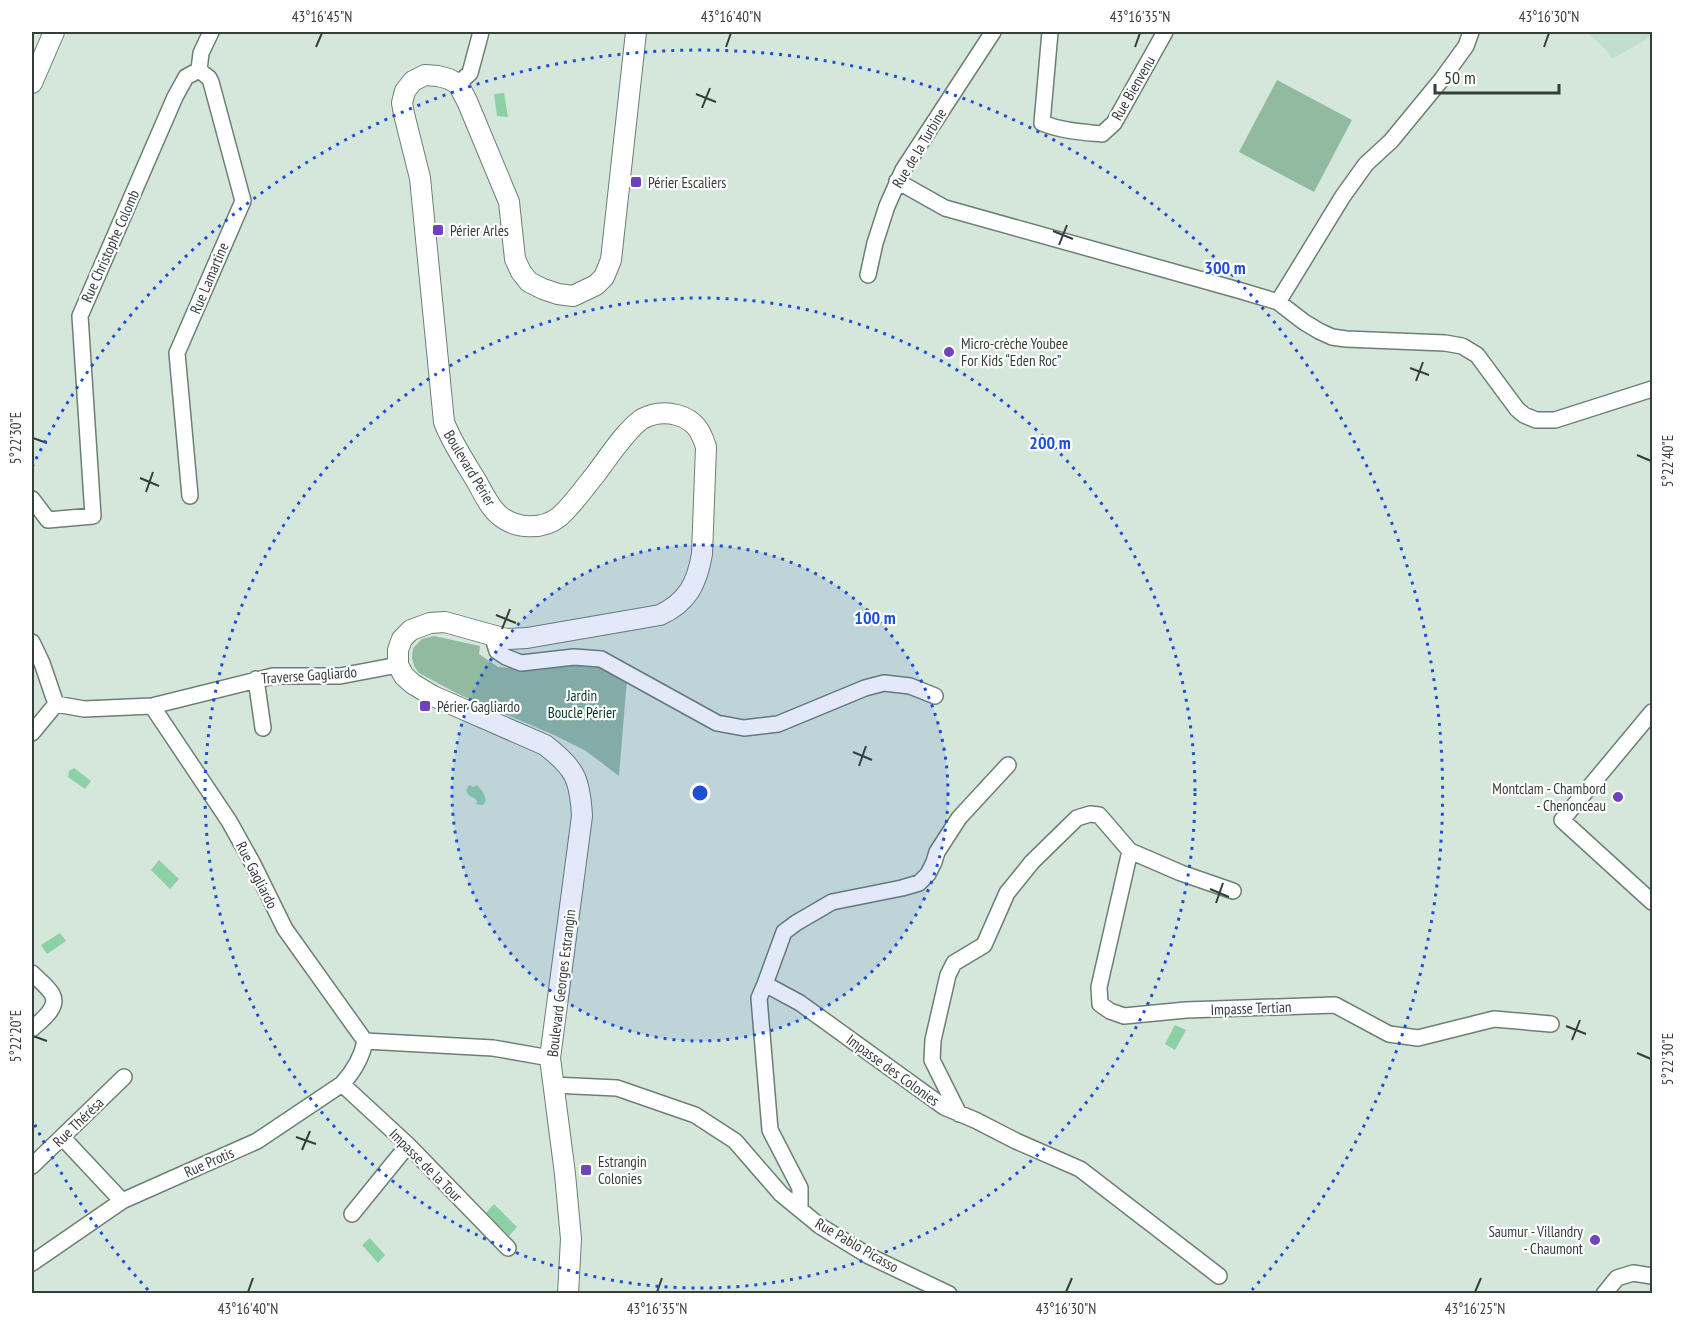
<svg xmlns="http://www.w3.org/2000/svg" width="1684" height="1325" viewBox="0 0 1684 1325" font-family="'PT Sans Narrow',sans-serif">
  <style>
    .built { fill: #c4decd }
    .green { fill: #91baa0 }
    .water { fill: #8cd0a6 }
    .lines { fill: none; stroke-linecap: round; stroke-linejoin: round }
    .minor-casing { stroke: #6d7f73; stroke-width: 18 }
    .tertiary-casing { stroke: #6d7f73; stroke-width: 22 }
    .minor { stroke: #fff; stroke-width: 15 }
    .tertiary { stroke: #fff; stroke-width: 20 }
    .ticks { fill: none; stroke: #363e39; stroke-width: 2 }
    .ring { fill: none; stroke: #1d4ed8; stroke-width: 3; stroke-dasharray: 3 6 }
    .poi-dot { fill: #6e43bb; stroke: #fff; stroke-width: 2 }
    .labels { text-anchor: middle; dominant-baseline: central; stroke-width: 4.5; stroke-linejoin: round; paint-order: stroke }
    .street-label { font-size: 15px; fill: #363e39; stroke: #fff }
    .poi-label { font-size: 15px; fill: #363e39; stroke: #fff; text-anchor: start }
    .park-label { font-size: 15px; fill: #00371d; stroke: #fff }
    .centre { fill: #1d4ed8; stroke: #fff; stroke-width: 3 }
    .ring-label { font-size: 18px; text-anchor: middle; font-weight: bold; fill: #1d4ed8; stroke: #fff; stroke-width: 4.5; stroke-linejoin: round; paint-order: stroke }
    .neatline { fill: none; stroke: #363e39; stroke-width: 2 }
    .ticks-label { font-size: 15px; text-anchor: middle; fill: #363e39 }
  </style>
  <rect width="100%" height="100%" fill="#d4e7da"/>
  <path class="built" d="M1587,32h65v4l-40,23 -7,-10z"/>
  <path class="green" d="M1277,80l75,40 -38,72 -75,-40z
    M434,636l46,10 -1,8 19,13 25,2 37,-6 38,2 29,14 -8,97 -33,-25 -32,-16 -96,-41 -39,-21 -5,-7 -2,-8 1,-10 9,-9z"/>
  <path class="water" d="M504,93l4,24 -11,-1 -3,-22z
    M74,768l17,13 -6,8 -17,-12 1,-6z
    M469,785l4,2 4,-2 6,7 3,8 -3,5 -7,-1 1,-3c-3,-5 -10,-4 -11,-11z
    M159,860l20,19 -9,10 -19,-19z
    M60,933l6,8 -19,13 -6,-9z
    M1175,1025l11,5 -11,20 -10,-6z
    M494,1204l23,23 -8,9 -23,-23z
    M370,1238l15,17 -7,8 -16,-18z"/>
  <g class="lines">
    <g class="minor-casing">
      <path id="minor" d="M1050,32l-8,91c20,8 39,9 60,11l12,-11 51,-91
        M458,84l12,-11 11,-41
        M897,181l48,27 293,82 40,12 26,20 15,9 13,6 14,2 99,4 17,3 15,9 40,54 7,6 12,5h19l97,-31
        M868,275l7,-32 12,-37 16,-36 90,-138
        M1278,302l65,-106 23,-32 25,-23 51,-62 24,-33 5,-14
        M190,496l-13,-143 66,-152 -32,-119 -2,-4 -10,-8
        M32,499l16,21 45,-4 -13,-200 95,-219 11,-20 13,-7 2,-17 10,-21
        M492,635l5,16 9,6 15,6 53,-6 27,2 116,64 27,5 34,-4 87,-36 19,-5 26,3 25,10
        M32,642l10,21 14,41 28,5 68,-3 121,-30h67l58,-11
        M256,679l7,49
        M152,706l77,115 24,43 32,65 80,112
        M1652,712l-90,108 90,82
        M32,733l24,-29
        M1130,851l-31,136 1,17 10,7 14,5 62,-6 149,-5 54,29 29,4 76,-19 57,5
        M32,973c6,6 16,14 20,21 8,14 -12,27 -20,35
        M765,984l19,-52 12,-9 36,-21 70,-14 17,-5 9,-9 6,-12 3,-10 22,-34 49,-53
        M365,1041l128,7 57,10
        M342,1084l66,61 100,103
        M553,1085l64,3 78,27 40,26 46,53 39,32 49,30 80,38
        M959,1114l-27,-54 1,-20 15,-65 6,-12 30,-18 23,-52 25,-31 45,-44 13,-4 9,1 31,36 51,22 52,18
        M62,1137l60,64
        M32,1166l92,-89
        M800,1209v-21l-30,-58 -11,-132 6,-14 35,19 144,104 31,13 41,21 64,28 139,107
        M352,1214l56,-69
        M32,1263l90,-62 135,-60 85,-57c11,-12 20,-27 23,-43
        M1604,1294l13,-16 16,-5 19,3"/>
    </g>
    <g class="tertiary-casing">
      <path id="tertiary" d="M32,83l22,-51
        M568,1294l3,-55 -6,-65 -15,-116 32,-242c-2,-37 -7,-48 -37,-71l-112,-49 -20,-12 -9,-8 -6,-11v-15l4,-11 9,-9 19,-7 15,-1 61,17 21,-1 133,-23c28,-13 37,-32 42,-61l4,-107c-5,-16 -11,-27 -29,-32 -11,-3 -24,-2 -35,4 -16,11 -35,40 -47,56 -10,12 -24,32 -36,42 -16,13 -43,12 -59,-1 -10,-8 -17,-23 -23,-34 -12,-20 -25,-39 -33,-60l-24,-244 -16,-64 -2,-11 3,-12 8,-10 12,-6 13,1 11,3 9,5 9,17 42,101 6,57 6,13 8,10 14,7 15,5 15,2 23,-11 8,-8 7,-17 25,-228"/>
    </g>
    <use href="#minor" class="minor"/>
    <use href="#tertiary" class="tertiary"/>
  </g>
  <path class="ticks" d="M316,47l6,-14M726,47l5,-14M1135,47l5,-14M1544,47l5,-14M696,94l20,8M702,108l8,-20M1053,231l20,8M1059,245l8,-20M1410,368l19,7M1416,381l7,-19M33,438l14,5M1637,455l14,6M140,478l19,8M146,492l7,-20M496,615l20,8M502,629l8,-20M853,752l19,8M859,766l7,-20M1210,889l19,8M1216,903l7,-20M1566,1026l20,8M33,1036l14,5M1572,1040l8,-20M1637,1053l14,6M296,1137l20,7M302,1150l8,-19M248,1292l5,-14M657,1292l5,-14M1066,1292l6,-14M1475,1292l6,-14"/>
  <circle cx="700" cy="793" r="248" fill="#1d4ed8" fill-opacity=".12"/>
  <g class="ring">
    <circle cx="700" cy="793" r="248"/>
    <circle cx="700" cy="793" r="495"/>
    <path d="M148 1290A743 743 0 0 1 32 1119M32 467A743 743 0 1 1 1252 1290"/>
  </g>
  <g class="poi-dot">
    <rect x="630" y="176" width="12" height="12" rx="3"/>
    <rect x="432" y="224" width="12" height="12" rx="3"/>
    <circle cx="949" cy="352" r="6"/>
    <rect x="419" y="700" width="12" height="12" rx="3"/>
    <circle cx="1618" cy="797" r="6"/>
    <rect x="580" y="1164" width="12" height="12" rx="3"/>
    <circle cx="1595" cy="1240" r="6"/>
  </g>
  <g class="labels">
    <g class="street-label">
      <text transform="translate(1133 88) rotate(-60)">Rue Bienvenu</text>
      <text transform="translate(919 148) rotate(-59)">Rue de la Turbine</text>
      <text transform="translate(110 246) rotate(-66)">Rue Christophe Colomb</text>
      <text transform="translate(209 278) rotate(-67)">Rue Lamartine</text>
      <text transform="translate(470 468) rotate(59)">Boulevard Périer</text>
      <text transform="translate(309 675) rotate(-4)">Traverse Gagliardo</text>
      <text transform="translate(257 875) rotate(63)">Rue Gagliardo</text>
      <text transform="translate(561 983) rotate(-83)">Boulevard Georges Estrangin</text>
      <text transform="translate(1251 1008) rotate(-2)">Impasse Tertian</text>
      <text transform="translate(893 1070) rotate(36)">Impasse des Colonies</text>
      <text transform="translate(78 1122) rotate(-44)">Rue Thérésa</text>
      <text transform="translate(209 1162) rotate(-24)">Rue Protis</text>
      <text transform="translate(426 1165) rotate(45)">Impasse de la Tour</text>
      <text transform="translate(857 1245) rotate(30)">Rue Pablo Picasso</text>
    </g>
    <g class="poi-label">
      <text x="648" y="182">Périer Escaliers</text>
      <text x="450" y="230">Périer Arles</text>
      <text x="961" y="343">Micro-crèche Youbee<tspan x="961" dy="17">For Kids “Eden Roc”</tspan></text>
      <text x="437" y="706">Périer Gagliardo</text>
      <text x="1606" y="788" text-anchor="end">Montclam - Chambord<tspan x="1606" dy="17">- Chenonceau</tspan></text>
      <text x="598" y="1161">Estrangin<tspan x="598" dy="17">Colonies</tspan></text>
      <text x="1583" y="1231" text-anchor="end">Saumur - Villandry<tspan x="1583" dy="17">- Chaumont</tspan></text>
    </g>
    <g class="park-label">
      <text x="582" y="695">Jardin<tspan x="582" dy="17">Boucle Périer</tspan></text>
    </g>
  </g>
  <circle cx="700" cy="793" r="9" class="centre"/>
  <g class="ring-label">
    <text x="1225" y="274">300 m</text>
    <text x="1050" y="449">200 m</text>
    <text x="875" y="624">100 m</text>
  </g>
  <rect width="1684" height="1325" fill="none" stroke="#ffffff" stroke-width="66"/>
  <path d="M1435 84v9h124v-9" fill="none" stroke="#363e39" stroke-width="3"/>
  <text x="1444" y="84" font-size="18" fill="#363e39" stroke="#ffffff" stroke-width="4.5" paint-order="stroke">50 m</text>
  <rect x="33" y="33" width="1618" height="1259" class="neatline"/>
  <g class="ticks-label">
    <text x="322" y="22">43°16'45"N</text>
    <text x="731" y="22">43°16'40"N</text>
    <text x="1140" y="22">43°16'35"N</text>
    <text x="1549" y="22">43°16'30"N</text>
    <text transform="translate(16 438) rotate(-90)" y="5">5°22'30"E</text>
    <text transform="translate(1668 461) rotate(-90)" y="5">5°22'40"E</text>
    <text transform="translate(16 1036) rotate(-90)" y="5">5°22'20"E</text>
    <text transform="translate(1668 1059) rotate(-90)" y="5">5°22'30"E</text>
    <text x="248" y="1314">43°16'40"N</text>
    <text x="657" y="1314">43°16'35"N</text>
    <text x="1066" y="1314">43°16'30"N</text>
    <text x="1475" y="1314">43°16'25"N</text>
  </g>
</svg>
